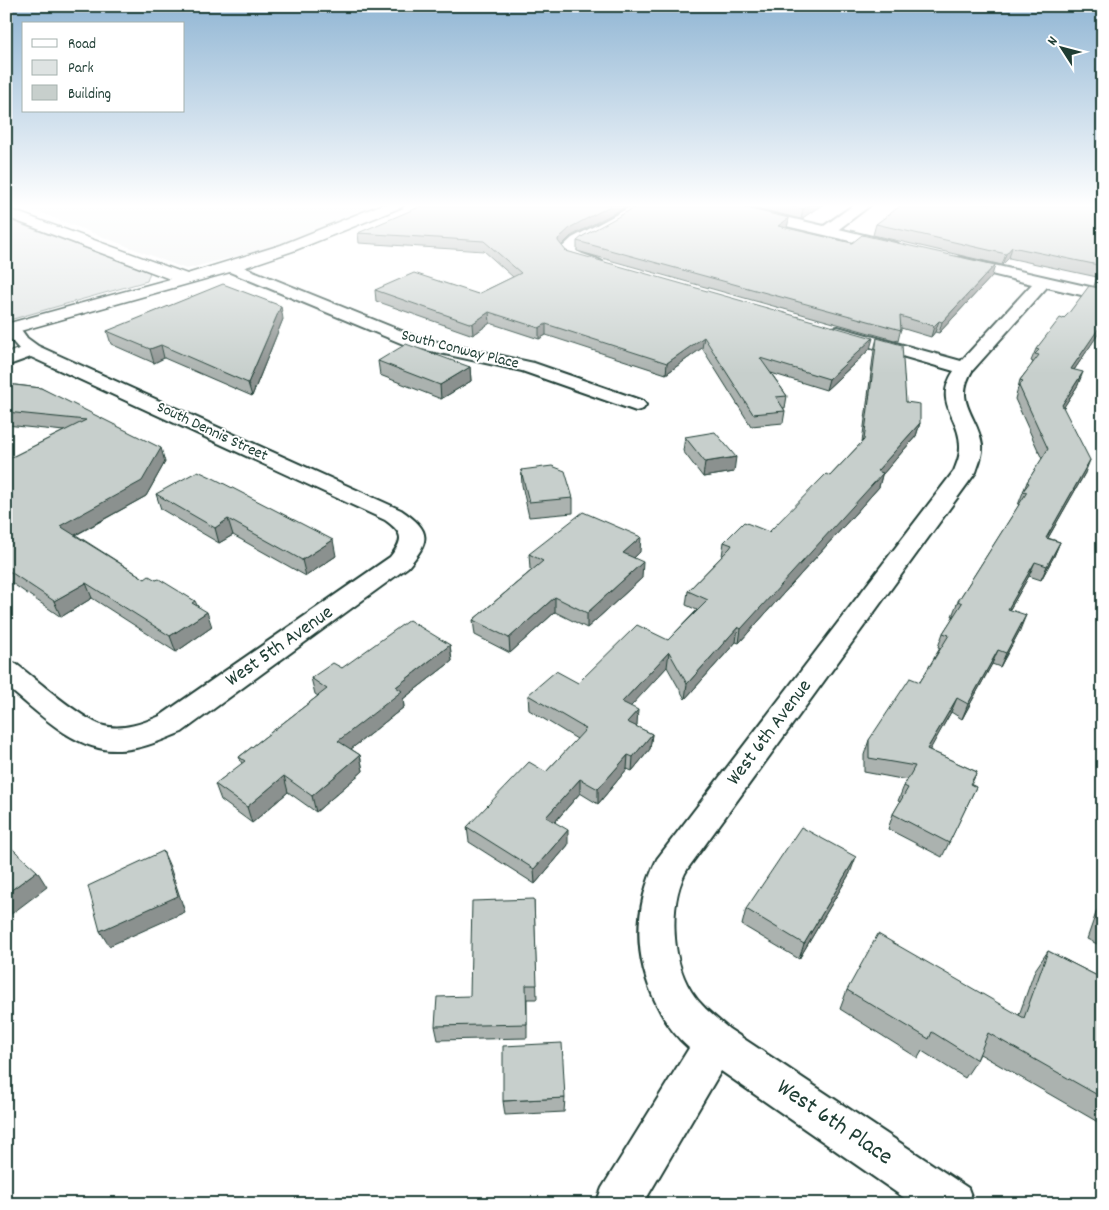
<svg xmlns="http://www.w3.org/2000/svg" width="1109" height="1210" viewBox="0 0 1109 1210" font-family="Dekko,sans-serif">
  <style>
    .built { fill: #eef1f0 }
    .green { fill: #dee3e2; stroke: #7e908b }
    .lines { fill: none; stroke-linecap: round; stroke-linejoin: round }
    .street-casing { stroke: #1f3d34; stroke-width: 4 }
    .secondary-casing { stroke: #1f3d34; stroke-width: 3 }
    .street { fill: #fff; fill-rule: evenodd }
    .secondary { fill: #fff; fill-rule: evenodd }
    .wall { fill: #abb2af; stroke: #1f3d34 }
    .shaded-wall { fill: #8b918f; stroke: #1f3d34 }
    .building { fill: #c7cfcc; stroke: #1f3d34 }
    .labels { text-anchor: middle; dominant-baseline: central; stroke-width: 4; stroke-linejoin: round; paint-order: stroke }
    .far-street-label { font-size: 16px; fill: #1f3d34; stroke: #fff }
    .street-label { font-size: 20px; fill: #1f3d34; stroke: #fff }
    .near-street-label { font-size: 24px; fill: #1f3d34; stroke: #fff }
  </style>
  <rect width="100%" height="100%" fill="#fff"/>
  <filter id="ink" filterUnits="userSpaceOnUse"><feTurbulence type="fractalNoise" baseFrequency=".02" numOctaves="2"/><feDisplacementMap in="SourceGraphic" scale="10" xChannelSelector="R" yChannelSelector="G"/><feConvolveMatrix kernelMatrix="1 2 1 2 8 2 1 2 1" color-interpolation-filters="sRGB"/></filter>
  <g filter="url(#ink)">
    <path class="built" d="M18,204h362l-107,43 -87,22z"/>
    <path class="green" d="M6,219l144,53 -3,9 -141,40z"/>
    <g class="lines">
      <g class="street-casing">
        <path id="street" d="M636,204h18l-72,40 -6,6c8,7 24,7 30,15l-2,3c-15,4 -36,-6 -45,-18l13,-12z
          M703,204h27l94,22 31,-22h17l-33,25 58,14 3,3 -3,3 -5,2 -182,-43z
          M959,257l144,33v10l-56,-13 -75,84c-19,31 6,45 10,74 1,10 -3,18 -6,27l-288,396c-20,32 -17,92 3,123 10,16 24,26 38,38l239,159 6,16h-61l-192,-133 -78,133h-47l6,-16 87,-140c-14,-12 -24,-26 -32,-43 -24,-48 -23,-98 0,-146l297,-388c3,-8 6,-14 6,-23 1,-31 -28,-44 -6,-77l-122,-35 -3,-4 3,-4 6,-1 123,34 71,-77 -78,-19 -3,-3 3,-3z
          M231,262l188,76 115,25 109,38 3,4 -3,4 -7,2 -114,-40 -114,-25 -183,-76 -2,-3 2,-3z
          M11,323l6,1 10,14 11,8 363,164c31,21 29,31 7,57l-226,165c-20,8 -42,18 -63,18 -44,2 -81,-38 -113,-64v-25l10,3c20,15 66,56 88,62 19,5 40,-3 56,-10l230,-159c15,-18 13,-24 -5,-37l-354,-163 -25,9v-13l13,-4 -13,-15v-10z"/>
      </g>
      <g class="secondary-casing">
        <path id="secondary" d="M383,204h21l-2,3 -109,44 -56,19 -231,65v-11l164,-45 -164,-62v-9l181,66 94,-29z"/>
      </g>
      <use href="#street" class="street"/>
      <use href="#secondary" class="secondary"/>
    </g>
    <path class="wall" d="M740,204h83l-22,15z
      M1103,204v84l-9,-2 3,-9 -88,-19 -7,7 -129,-30 3,-11z
      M789,218l-2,10 205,48 -53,57 -4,-1 -4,5 -30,-9 -3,13 -321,-90v-10z
      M358,233l213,3 -10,9 5,6 304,98 -44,41 -55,-17 16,23 -2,12h-2l2,3 -2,12 -32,3 -49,-78 -36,26 -120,-39 -7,4 -49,-16 -17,12 -97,-34 -1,-11 103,4 35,-17 -29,-26 -125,-8z
      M1103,289v41h-2l-27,40 4,15 -15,23 22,65 -37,65 12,4 -6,14 -13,24 -12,-4 -19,33 10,21 -20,37 -8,-3 -30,55 -11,-7 -22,38 48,22 -6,13 5,2 -34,70 -54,-28 5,-15 7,-12 -2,-1 6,-15 3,-6 -43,-8v-17l5,-15 51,-58 20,-34 -2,-1 5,-14 11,-17h-2l6,-15 61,-96h-1l9,-23 15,-23 -27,-60 5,-19 11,-14 2,-4 -2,-1 5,-12 27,-30z
      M283,319l-31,77 -88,-38 -10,5 -43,-19 -4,-13z
      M877,338l29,64 14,21 -4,13 -34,39 -3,12 -140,156 -3,-1 -51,57 -18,-32 -37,39 7,19 -2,1 17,8 -2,15 -18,22 -5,-2 -29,35 -18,-11 -25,29 13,23 -33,39 -66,-42 -2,-15 79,-55 31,-33 -48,-29 -1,-15 50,-12 90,-43 29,-30 -11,-5 2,-14 34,-35 2,-14 45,-10 61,-56 32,-34 12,-92z
      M378,361l92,6 1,14 -30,18 -61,-24z
      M6,384l35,4 124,74 -19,34 -70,39 69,44 11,1 39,21 2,4 15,22 -36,25 -84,-54 -31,19 -55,-38v-119l58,-29 -58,-6z
      M685,437l49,35 -31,5 -20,-26z
      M521,470l52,28v15l-44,4 -7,-32z
      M156,494l180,62 -30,20 -73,-41 -14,8 -58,-34z
      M640,552l-6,6 8,20 -55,50 -32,-16 -45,41 -35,-18 -2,-15 59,-50 -2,-1 -1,-15z
      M450,645l2,16 -49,38 1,8 -53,42 9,6 3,16 -47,41 -28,-20 -36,31 -31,-23 -6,-16 27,-20 -3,-7 79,-61 -3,-2 -4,-16 31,-10z
      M850,873l-51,86 -57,-34 4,-16z
      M1103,893v54l-16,-8z
      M534,899l3,100h-10v39l-89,2 -3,-14 35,-30z
      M1048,951l55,28v146l-123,-71 -3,6 -12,18 -43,-27 -4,7 -78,-49 7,-19 172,25 16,-45z
      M565,1098l-1,14 -59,3 -2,-14z"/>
    <path class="shaded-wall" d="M614,204h17l-60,32 -13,13v-10l13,-12z
      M810,204h13l-22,15 2,-10z
      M789,218l-2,10 -9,-2z
      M1012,247l-3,11 -7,7 4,-11z
      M995,265l-3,11 -53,57 3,-11z
      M281,306l2,13 -31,77 -4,-13z
      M489,312l1,11 -17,12 -1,-11z
      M939,321l-4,11 -4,5 3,-11z
      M1103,322v3l-2,5 -35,52 5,-13z
      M546,324v11l-7,4v-11z
      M704,337l-2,11 -36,26 1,-11z
      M873,338l-3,11 -44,41 3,-11z
      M161,345l3,13 -10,5 -4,-14z
      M470,367l1,14 -30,18 -1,-14z
      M1083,372l-5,13 -21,33 5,-13z
      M920,423l-4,13 -34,39 -3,12 -140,156 2,-14 136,-158z
      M161,448l4,14 -19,34 -80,44 -6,-14z
      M736,457l-2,15 -31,5 2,-15z
      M1090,460l-5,13 -45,79 6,-14z
      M228,519l5,16 -14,8 -4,-15z
      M641,537l-1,15 -18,17 1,-16z
      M333,540l3,16 -30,20 -4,-16z
      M1060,542l-6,14 -13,24 6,-14z
      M643,562l-1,16 -55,50v-15z
      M1035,562l-6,14 -27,47 6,-14z
      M86,583l6,15 -31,19 -7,-16z
      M555,597v15l-45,41 -1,-15z
      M207,612l5,15 -36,25 -6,-16z
      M1026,615l-6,15 -20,37 6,-14z
      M738,627l-2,15 -51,57 2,-15z
      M450,645l2,16 -49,38 1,8 -63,50 -3,-16 58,-54z
      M998,650l-6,14 -30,55 6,-15z
      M669,652l-2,15 -46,50 1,-15z
      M957,698l-6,14 -29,52 5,-15z
      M638,710l-1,15 -11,11 1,-14z
      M652,734l-2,15 -18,22 1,-14z
      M360,755l3,16 -47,41 -4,-16z
      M628,755l-1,14 -29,35v-15z
      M284,776l4,16 -36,31 -5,-16z
      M580,779v14l-34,39v-15z
      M568,830v15l-33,39 -1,-15z
      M163,851l7,16 15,45 -76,34 -9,-15z
      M856,857l-6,16 -51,86 5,-15z
      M37,871l10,16 -41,31v-24z"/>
    <path class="building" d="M426,204h188l-43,23 -13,12v2l8,10 307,87 -44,41 -69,-21 27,38 -11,1 9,14 -32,3 -49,-77 -37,26 -121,-39 -7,4 -50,-16 -17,12 -97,-34 39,-17 64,21 43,-21 -37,-32 -126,-8z
      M641,204h87l61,14 -11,8 74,17 10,-8 133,30 -53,57 -3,-1 -5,5 -34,-10 1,14 -324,-89 6,-5z
      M782,204h28l-7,5z
      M903,204h200v62l-91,-19 -6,7 -130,-30z
      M1103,269v7l-5,-1z
      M223,284l58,22 -33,77 -87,-38 -11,4 -43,-18z
      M1089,286l14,3v33l-32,47 12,3 -21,33 28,55 -44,78 14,4 -13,24 -12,-4 -27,47 18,6 -20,38 -8,-3 -30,54 -11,-6 -30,51 50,23 -7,12 6,3 -27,56 -56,-29 15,-26 -4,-2 11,-20 -46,-8v-18l41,-62 10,4 29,-47 -6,-2 19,-30 -4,-2 69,-109 -4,-1 6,-8 -2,-1 21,-33 -29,-63 4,-5 -3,-1 19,-25 -4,-1 4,-4 -3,-1 24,-31 3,1 5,-5z
      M877,338l25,7 4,57 14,2v19l-43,48 6,2 -142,156 -3,-2 -51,57 -18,-32 -47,50 16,8 -11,12 25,12 -19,23 -5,-2 -30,34 -18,-10 -34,38 22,13 -34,39 -67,-42 62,-65 17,10 40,-43 -58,-34 28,-24 22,12 59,-58 31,15 40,-40 -20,-9 42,-43 2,-3 -8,-3 20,-20 25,10 57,-58 4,2 34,-36z
      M406,344l64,23 -30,18 -62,-24z
      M6,384l35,4 120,60 -19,33 -82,45 85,53 4,-3 7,4 3,-1 36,22 -3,2 15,9 -37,24 -84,-53 -32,18 -48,-32v-109l80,-40 -80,-8z
      M715,432l21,25 -31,5 -20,-25z
      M552,466l13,5 8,27 -44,4 -8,-32z
      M198,471l15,7 120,62 -31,20 -74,-41 -13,9 -59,-34z
      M583,512l58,25 -18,16 20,9 -56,51 -32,-16 -46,41 -36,-18 70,-59 -14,-7z
      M409,620l41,25 -54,42 6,4 -64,50 22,14 -48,41 -28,-20 -37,31 -32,-23 30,-23 -6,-4 88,-68 -16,-11 22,-15 9,5z
      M801,827l55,30 -52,87 -58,-35z
      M6,843l31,28 -31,23z
      M163,851l15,45 -78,35 -12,-45z
      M534,899l3,86h-11l1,39 -92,2 2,-29 33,-1 2,-95z
      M1103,907v19l-6,-3z
      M878,934l146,84 24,-67 55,28v119l-115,-65 -11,27 -45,-28 -3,7 -82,-49z
      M562,1043l3,55 -62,3v-55z
      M767,1200l5,4h-7z"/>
  </g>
  <linearGradient id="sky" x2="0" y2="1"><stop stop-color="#91b6d4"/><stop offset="0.55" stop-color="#fff"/><stop offset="1" stop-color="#fff" stop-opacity="0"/></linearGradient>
  <rect width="1109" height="374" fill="url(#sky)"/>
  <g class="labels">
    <g class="far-street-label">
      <text transform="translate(460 350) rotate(14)">South Conway Place</text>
      <text transform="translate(212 432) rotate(25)">South Dennis Street</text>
    </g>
    <g class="street-label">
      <text transform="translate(280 647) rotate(-35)">West 5th Avenue</text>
      <text transform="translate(770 733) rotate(-53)">West 6th Avenue</text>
    </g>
    <g class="near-street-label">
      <text transform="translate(834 1123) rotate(34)">West 6th Place</text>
    </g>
  </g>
  <rect width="1109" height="1210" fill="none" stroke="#fff" stroke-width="25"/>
  <rect x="12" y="12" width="1084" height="1185" fill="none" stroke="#1f3d34" stroke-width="2" filter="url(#ink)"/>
  <rect x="22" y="22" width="162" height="90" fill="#ffffff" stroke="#a5b1ae"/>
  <rect x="32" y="39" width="25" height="8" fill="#ffffff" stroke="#a5b1ae"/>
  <text x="68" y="48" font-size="15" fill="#1f3d34">Road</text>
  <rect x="32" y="60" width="25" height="15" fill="#dee3e2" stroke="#a5b1ae"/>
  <text x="68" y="72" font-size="15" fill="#1f3d34">Park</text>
  <rect x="32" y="85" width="25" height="15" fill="#c7cfcc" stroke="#a5b1ae"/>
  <text x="68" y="98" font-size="15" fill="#1f3d34">Building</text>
  <g transform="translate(1062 48) rotate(306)" stroke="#ffffff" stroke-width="4" paint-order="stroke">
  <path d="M0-4L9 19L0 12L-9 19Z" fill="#1f3d34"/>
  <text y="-8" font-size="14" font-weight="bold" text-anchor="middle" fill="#1f3d34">N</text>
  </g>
</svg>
